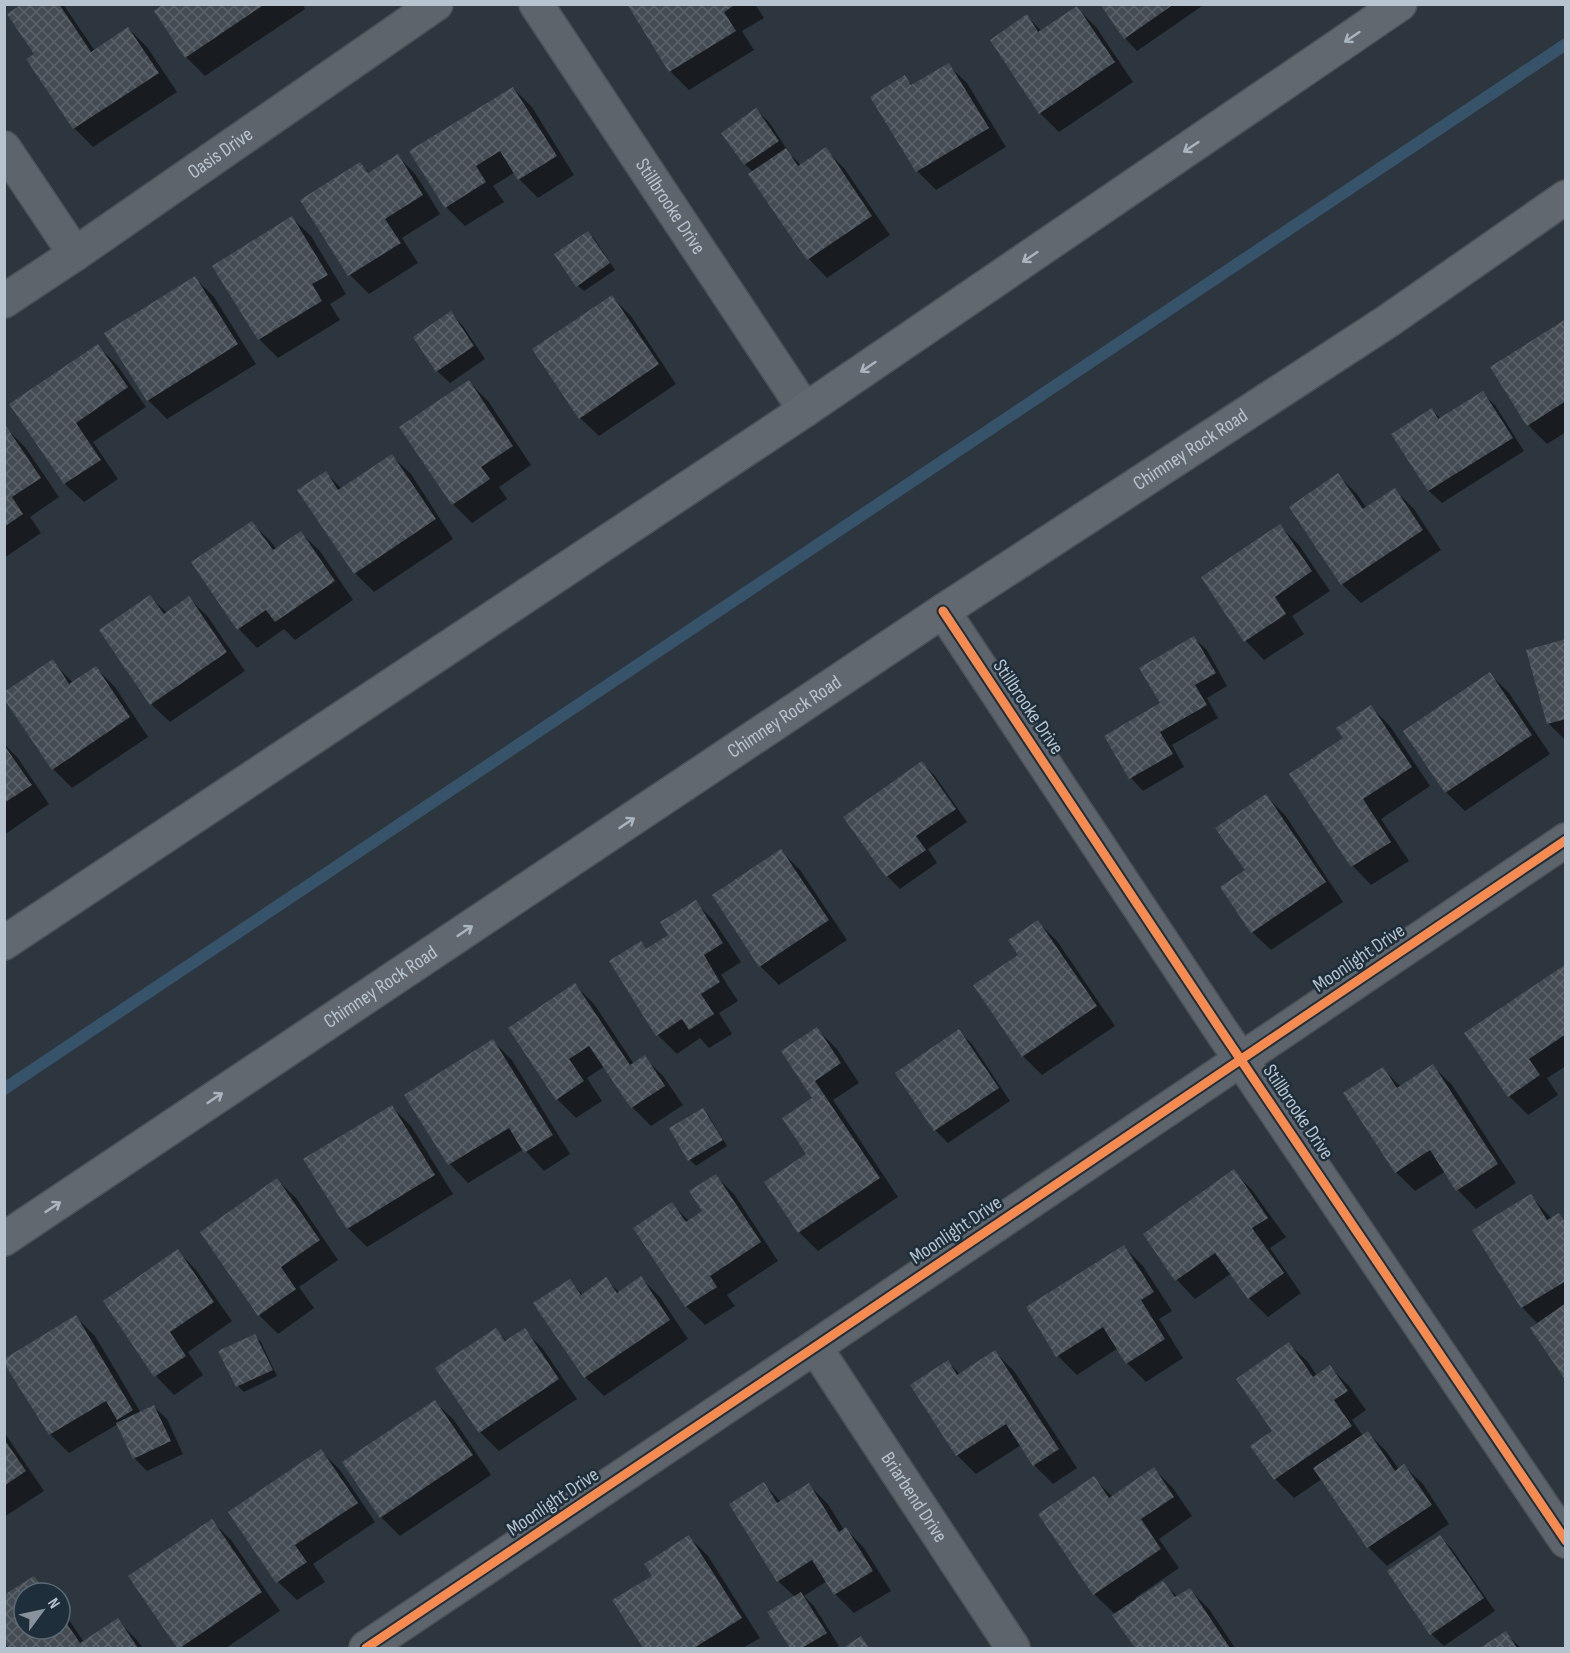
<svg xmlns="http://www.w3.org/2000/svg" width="1570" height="1653" viewBox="0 0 1570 1653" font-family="'Sofia Sans Condensed',sans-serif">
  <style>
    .shadow { fill: #0007 }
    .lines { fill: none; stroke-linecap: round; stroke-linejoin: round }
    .stream { stroke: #36536a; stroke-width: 12 }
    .building { fill: url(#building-cross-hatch) }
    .street-casing { stroke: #4b5258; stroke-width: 36 }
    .secondary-casing { stroke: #4b5258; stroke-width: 36 }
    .street { stroke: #5d646b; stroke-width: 33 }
    .secondary { stroke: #626870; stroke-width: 33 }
    .cycleway-casing { stroke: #1e2e3a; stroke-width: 13 }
    .cycleway { stroke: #f68b52; stroke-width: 9 }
    .oneway { stroke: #aab5c0 }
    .labels { text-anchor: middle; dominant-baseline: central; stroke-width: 5; stroke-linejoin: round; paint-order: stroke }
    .street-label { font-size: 20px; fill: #b7c3ce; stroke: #1e2e3a }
  </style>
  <defs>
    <pattern id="building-cross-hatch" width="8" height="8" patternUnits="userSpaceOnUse" patternTransform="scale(1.5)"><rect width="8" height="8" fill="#444b52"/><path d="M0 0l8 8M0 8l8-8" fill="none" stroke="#5d636a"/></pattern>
  </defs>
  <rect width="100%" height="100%" fill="#2d363e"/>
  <path class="shadow" d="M25,4h38l32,47 33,-23 19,19 30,45 -84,55 -19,-19 -38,-74z
    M166,4h137l2,5 -100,67 -19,-19 -30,-46z
    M629,4h126l9,14 -22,13 12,19 -65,40 -19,-19z
    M1101,4h104l-68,47 -12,-13z
    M1077,8l19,19 37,55 -74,50 -19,-19 -13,-97 15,16z
    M948,65l19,18 39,64 -70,43 -19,-19 -12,-94 8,9z
    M513,88l19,19 42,68 -36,23 -19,-19 -4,-7 -22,14 11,16 -39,24 -19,-19z
    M756,110l13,12 21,32 11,11 24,-16 19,19 46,67 -63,43 -18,-19 -56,-87 -8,-8 -22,-31z
    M398,156l18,19 24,39 -38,24 16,25 -49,31 -19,-19 10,-111 10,9z
    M292,218l19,18 35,58 -16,10 10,16 -62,38 -19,-19 -45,-73z
    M588,233l6,5 21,32 -31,21 -6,-5z
    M195,278l19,19 42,67 -89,55 -19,-19 -42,-67z
    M612,297l19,19 45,68 -77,52 -19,-18z
    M451,313l12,13 22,33 -35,24 -13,-12z
    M1566,321v111l-19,12 -19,-19z
    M98,346l19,19 29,42 -53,35 25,37 -34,23 -19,-18 -54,-79z
    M469,382l19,19 43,64 -32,22 8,12 -35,24 -19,-19z
    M1482,393l13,12 29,46 -82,52 -13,-12 -36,-56 39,-25 9,9z
    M6,428l19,19 34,50 -29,20 11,16 -37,25v-129z
    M392,456l19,18 42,65 -79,53 -19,-19 -29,-100 16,16z
    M1338,475l19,19 10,15 28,-19 19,19 27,41 -80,53 -19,-19z
    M252,523l19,19 6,8 24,-17 19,18 33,49 -58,40 -11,-11 -27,19 -18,-19 -46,-66z
    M1280,526l19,19 31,46 -38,25 12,18 -40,26 -18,-19 -43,-63z
    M150,597l17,16 22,-15 19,19 37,54 -75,51 -19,-18z
    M1194,638l13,12 20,36 -20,12 11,20 -46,27 12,22 -41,24 -12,-13 31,-74z
    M1566,641v100l-18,-18z
    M52,661l21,22 23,-15 19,19 33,50 -76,51 -19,-19z
    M1490,674l19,19 41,61 -85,57 -19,-19 -41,-61z
    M1371,707l19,19 40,60 -49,33 28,42 -38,24 -18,-19 -62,-92 54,-36z
    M4,744l13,13 32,47 -45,31z
    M922,763l13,13 32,46 -39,27 9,14 -37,26 -13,-13 -42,-59z
    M1266,796l19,19 58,87 -72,48 -19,-18z
    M781,851l19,19 47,70 -68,45 -19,-19 -46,-70z
    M695,902l19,19 27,41 -20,13 17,26 -19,12 13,21 -23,14 -9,-10 -23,16 -19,-19 -47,-74 29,-18 7,7 23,-15z
    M1038,922l19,19 58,85 -73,49 -19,-19 -3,-101z
    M1566,967v99l-19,12 11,17 -30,20 -19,-19z
    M575,985l19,19 40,60 10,-7 19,19 20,29 -32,21 -19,-19 -27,-41 -18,12 15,23 -26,17 -19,-19z
    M817,1029l19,19 23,35 -26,17 65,97 -80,54 -19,-19 15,-134z
    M959,1031l13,13 38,57 -62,42 -13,-13z
    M493,1041l19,19 58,94 -26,17 -20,-22 -56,34 -18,-19 -44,-69z
    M1433,1066l19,19 64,98 -40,26 -18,-19 -12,-19 -31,20 -19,-19 -13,-103 18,18z
    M392,1107l19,19 42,68 -86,53 -19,-19z
    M703,1110l6,6 18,30 -31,20 -6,-6z
    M1233,1171l19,19 34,47 -16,11 31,45 -33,24 -19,-19 -17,-25 -37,26 -18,-19z
    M715,1175l19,19 44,67 -51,34 8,11 -30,19 -19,-19 -51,-77 37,-25 17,17 15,-9z
    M277,1180l19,18 42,62 -39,27 15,21 -36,26 -19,-19z
    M1531,1196l21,23 7,-4 7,6v157l-28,-54 -16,-17z
    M1124,1247l19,19 29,45 -13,8 24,39 -37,24 -19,-19 -9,-15 -41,27 -19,-19z
    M178,1251l18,19 36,51 -44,31 15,23 -29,20 -18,-19 -51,-75z
    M641,1278l19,19 28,42 -84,57 -19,-19 -50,-73 35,-23 13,14 23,-16 14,14z
    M76,1317l19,19 46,77 13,-6 13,12 16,35 -36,17 -13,-13 -16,-34 -49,29 -19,-19z
    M495,1329l12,12 17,-11 19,19 34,50 -78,52 -19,-19 -43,-64z
    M255,1336l6,6 16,34 -33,16 -6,-6 -18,-34z
    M1289,1344l19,18 9,14 13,-9 19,19 17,24 -14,10 11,16 5,-3 19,19 12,18 5,-4 19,18 26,40 -62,42 -19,-19 -46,-68 -28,19 -19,-19 -1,-48z
    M995,1352l19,19 63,97 -24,16 -19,-19 -13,-20 -45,29 -19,-19 -45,-70 36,-23 12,12z
    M435,1402l19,18 37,55 -91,61 -19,-19z
    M4,1432l40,59 -40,26z
    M321,1451l19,19 35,52 -62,42 12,18 -28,18 -19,-18z
    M1154,1469l19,19 19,28 -33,23 20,29 -44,30 2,2 26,-17 15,14 12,-7 19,19 26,39h-99l-21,-34 -21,-20 -1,-116 20,19z
    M764,1484l17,18 28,-17 19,19 16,26 2,-1 18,19 27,43 -37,22 -19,-19 -8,-13 -23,15 10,10 25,40 -4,2h-43l-22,-35 25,-16 -17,-16z
    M212,1521l19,19 49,71 -54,37h-47l-49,-72z
    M689,1537l19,19 52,82 -17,10h-98l-31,-48 40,-24z
    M1440,1537l12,12 43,62 -51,35 -13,-12z
    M34,1578l16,15h-26v36h36v-22l24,35 33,-22 19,19 7,9h-132l-7,-9v-42z
    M1505,1633l16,15h-38z"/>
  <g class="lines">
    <path class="stream" d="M4,1089l1562,-1045"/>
  </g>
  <path class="building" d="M22,4h37l32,48 37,-25 31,46 -86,56 -47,-70 8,-5 -27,-40z
    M163,4h102l-80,54 -31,-47z
    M627,4h109l-12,8 12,19 -67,41z
    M1100,4h74l-50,35z
    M1077,6l38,56 -76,52 -49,-74 37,-26 11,18z
    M949,63l40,65 -73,44 -46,-75 35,-22 6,10z
    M513,87l44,69 -39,24 -18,-29 -24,15 10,16 -41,26 -36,-57z
    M756,108l23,33 -35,24 -23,-32z
    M826,147l46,69 -65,44 -59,-86 38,-26 12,18z
    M398,154l25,41 -38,24 16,24 -53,33 -48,-76 60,-38 8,11z
    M292,216l36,59 -16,9 10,17 -64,39 -46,-74z
    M588,231l22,32 -34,24 -22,-33z
    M195,276l43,68 -91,57 -43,-68z
    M612,295l47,69 -80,55 -47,-70z
    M451,311l23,35 -38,26 -23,-35z
    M1566,319v82l-39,25 -37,-59z
    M98,344l30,43 -52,36 25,37 -37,24 -55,-80z
    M469,380l44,66 -32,21 9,12 -38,26 -53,-78z
    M1483,391l30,47 -85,53 -37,-57 41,-26 6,11z
    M6,426l35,52 -29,19 11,17 -19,13v-100z
    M392,454l44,65 -82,55 -57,-84 29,-19 12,19z
    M1338,473l25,36 32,-21 28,42 -82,55 -52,-78z
    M252,521l21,29 28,-19 34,50 -60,41 -9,-12 -29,20 -46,-68z
    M1280,524l32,47 -37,26 11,17 -42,28 -43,-65z
    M150,595l14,19 25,-18 38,56 -77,53 -51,-75z
    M1194,636l22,37 -21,12 12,20 -47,27 13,22 -44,25 -25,-43 56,-33 -21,-35z
    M1566,639v80l-19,5 -21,-74z
    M53,659l16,25 27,-18 34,51 -78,53 -48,-71v-7z
    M1490,672l42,63 -87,58 -42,-62z
    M1371,705l41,62 -49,32 28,43 -40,25 -62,-93 54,-36 -7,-10z
    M4,745l28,40 -28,18z
    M922,761l34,48 -40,27 10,14 -40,27 -43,-60z
    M1266,794l60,88 -75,51 -31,-46 25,-17 -30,-42z
    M781,849l48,71 -70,47 -47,-72z
    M696,900l27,43 -19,12 16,27 -19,12 13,20 -25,16 -7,-11 -26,17 -47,-75 32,-20 5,8 22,-14 -8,-13z
    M1038,920l59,86 -75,51 -49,-72 45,-30 -10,-15z
    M1566,964v70l-37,25 11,16 -32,22 -44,-64z
    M575,983l55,82 15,-10 20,31 -34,22 -42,-62 -20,13 15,22 -28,19 -48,-72z
    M817,1027l24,36 -26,18 65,97 -82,55 -34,-51 42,-28 -24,-36 30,-20 -31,-47z
    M959,1029l40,59 -65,43 -39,-58z
    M493,1039l60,96 -29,18 -15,-25 -61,37 -44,-70z
    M1433,1064l65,100 -42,27 -26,-41 -35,23 -52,-80 40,-26 14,21z
    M392,1105l43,70 -88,54 -44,-70z
    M703,1108l20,32 -35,21 -19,-33z
    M1234,1169l34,49 -16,10 32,45 -36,26 -33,-46 -40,28 -32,-47z
    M716,1174l45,68 -51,34 7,11 -32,20 -52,-79 39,-26 14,20 16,-11 -13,-20z
    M277,1178l43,62 -39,27 15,22 -38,27 -58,-84z
    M1531,1194l16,26 12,-7 7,10v58l-45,27 -49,-78z
    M1124,1245l30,47 -13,8 24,39 -39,25 -23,-37 -47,30 -30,-50z
    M178,1249l36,53 -44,30 16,24 -32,21 -51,-76z
    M641,1276l29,44 -86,58 -51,-75 37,-24 11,16 25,-18 11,16z
    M1566,1303v78l-36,-53z
    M76,1315l57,95 -16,10 -11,-19 -57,34 -45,-72v-4z
    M496,1328l9,13 20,-13 34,51 -80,54 -44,-65z
    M255,1334l18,36 -37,17 -18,-36z
    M1289,1342l24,35 17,-12 18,26 -14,9 18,26 -78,54 -24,-34 22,-15 -36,-52z
    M995,1350l64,99 -26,17 -27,-42 -50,32 -46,-71 38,-25 9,15z
    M435,1400l38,55 -93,63 -38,-56z
    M154,1405l17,36 -38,18 -17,-36z
    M1368,1431l27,40 9,-7 28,41 -65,43 -54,-80z
    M4,1439l22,32 -22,15z
    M321,1449l37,54 -63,42 12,17 -31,21 -48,-71z
    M1154,1467l20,30 -33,22 20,30 -68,46 -55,-81 56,-38 15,22z
    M764,1482l13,21 32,-20 30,49 7,-5 27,44 -39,24 -22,-35 -35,22 -48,-78z
    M212,1519l50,73 -82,56h-3l-49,-72z
    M689,1535l53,83 -48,30h-51l-31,-48 40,-24 -8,-12z
    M1440,1535l44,63 -54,37 -43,-64z
    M34,1576l12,17h-22v36h36v-15l20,29 38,-25 20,30h-129l-5,-6v-47z
    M1163,1581l12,16 15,-9 40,60h-95l-23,-33z
    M801,1592l26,41 -25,15h-12l-23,-36z
    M1506,1631l11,17h-37z
    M861,1636l8,12h-26z"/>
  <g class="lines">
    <g class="street-casing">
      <g id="street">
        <path id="s1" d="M536,4l269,406"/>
        <path d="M4,148l71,106"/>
        <path id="s2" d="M4,301l71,-47 361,-250"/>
        <path d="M943,611l277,418 346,512"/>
        <path id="s3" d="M815,1347l198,301"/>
        <path d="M366,1648l449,-301 751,-507"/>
      </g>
    </g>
    <g class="secondary-casing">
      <g id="secondary">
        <path d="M4,943l801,-533 595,-406"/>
        <path id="s4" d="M4,1239l939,-628 445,-290 178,-124"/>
      </g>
    </g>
    <use href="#street" class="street"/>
    <use href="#secondary" class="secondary"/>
    <g class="cycleway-casing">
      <path id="cycleway" d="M943,611l277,418 346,512
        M366,1648l449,-301 751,-507"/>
    </g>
    <use href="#cycleway" class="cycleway"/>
  </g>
  <defs><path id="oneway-shaft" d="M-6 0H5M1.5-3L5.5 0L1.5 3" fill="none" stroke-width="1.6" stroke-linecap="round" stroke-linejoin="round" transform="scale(1.5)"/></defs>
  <g class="oneway">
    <use href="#oneway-shaft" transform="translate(1352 37) rotate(146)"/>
    <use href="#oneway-shaft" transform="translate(1191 147) rotate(146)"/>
    <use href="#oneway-shaft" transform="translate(1030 257) rotate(146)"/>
    <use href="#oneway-shaft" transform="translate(868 367) rotate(146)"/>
    <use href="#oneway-shaft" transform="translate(627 823) rotate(-34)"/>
    <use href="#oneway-shaft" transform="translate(465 931) rotate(-34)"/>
    <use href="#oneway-shaft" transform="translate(215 1098) rotate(-34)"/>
    <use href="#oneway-shaft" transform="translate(53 1207) rotate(-34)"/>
  </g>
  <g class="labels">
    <g class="street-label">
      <text stroke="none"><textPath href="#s2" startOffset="262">Oasis Drive</textPath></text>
      <text stroke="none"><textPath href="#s1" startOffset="243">Stillbrooke Drive</textPath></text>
      <text stroke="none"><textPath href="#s4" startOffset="1425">Chimney Rock Road</textPath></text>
      <text transform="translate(1028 707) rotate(56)">Stillbrooke Drive</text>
      <text stroke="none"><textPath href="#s4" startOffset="939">Chimney Rock Road</textPath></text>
      <text transform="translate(1359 958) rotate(-34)">Moonlight Drive</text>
      <text stroke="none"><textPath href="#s4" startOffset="453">Chimney Rock Road</textPath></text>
      <text transform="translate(1298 1112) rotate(56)">Stillbrooke Drive</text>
      <text transform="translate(956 1230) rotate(-34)">Moonlight Drive</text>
      <text stroke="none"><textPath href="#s3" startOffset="180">Briarbend Drive</textPath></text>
      <text transform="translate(553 1502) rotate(-34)">Moonlight Drive</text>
    </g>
  </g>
  <rect width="1570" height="1653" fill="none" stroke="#b7c3ce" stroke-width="12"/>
  <g transform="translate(42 1611) rotate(57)"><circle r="28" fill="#1e2e3a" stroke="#5b6a75" stroke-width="1.5"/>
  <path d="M0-4.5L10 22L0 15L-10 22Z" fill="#87929c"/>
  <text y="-9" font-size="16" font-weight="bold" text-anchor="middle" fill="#b7c3ce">N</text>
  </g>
</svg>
